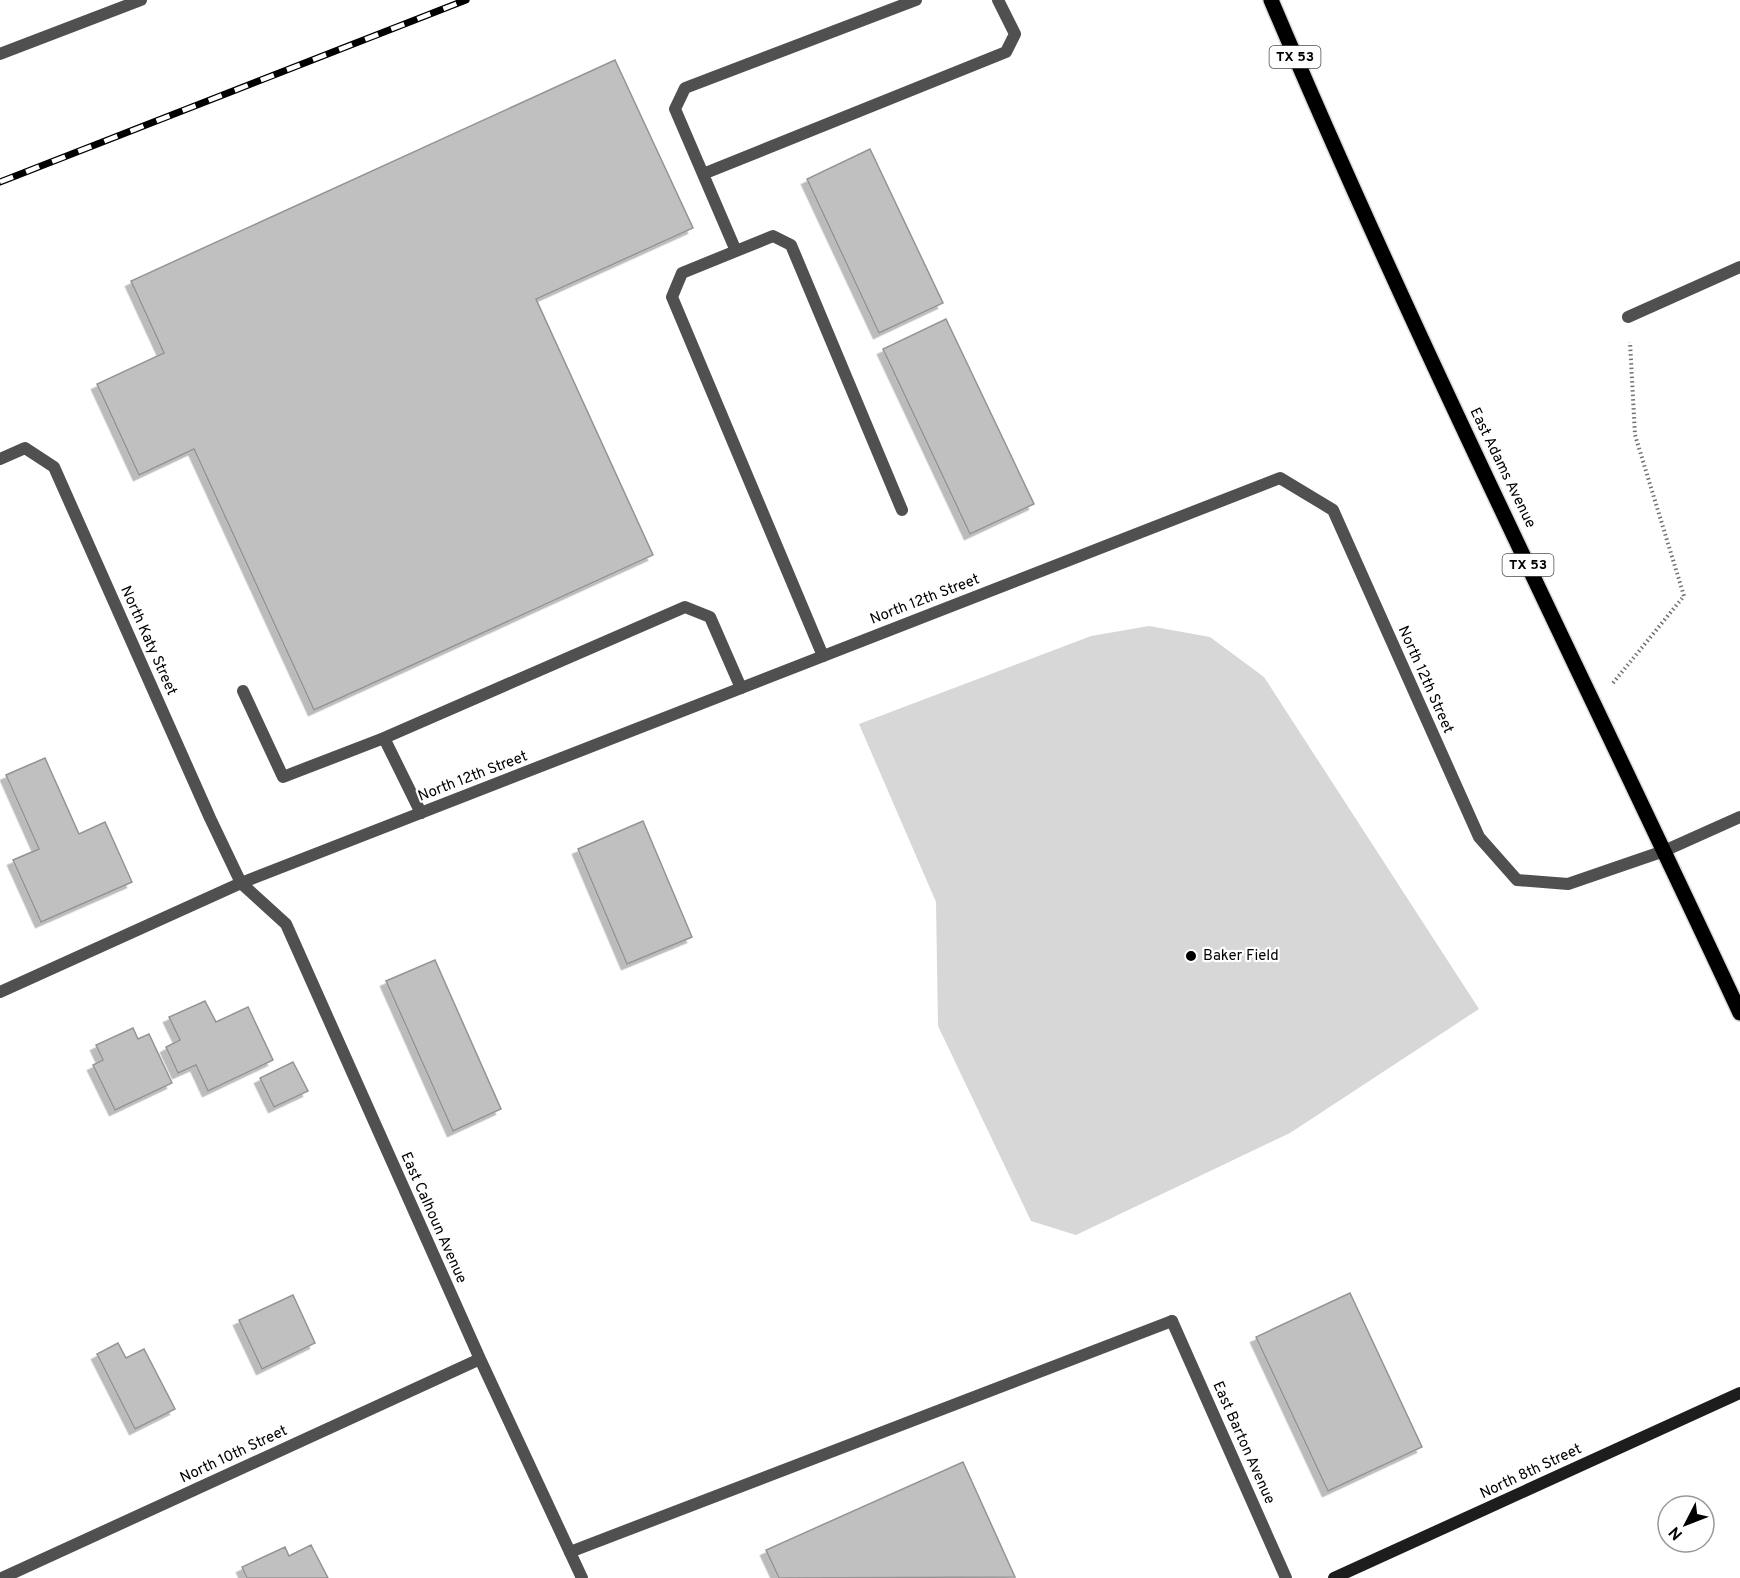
<svg xmlns="http://www.w3.org/2000/svg" width="1740" height="1578" viewBox="0 0 1740 1578" font-family="Overpass,sans-serif">
  <style>
    .green { fill: #d7d7d7 }
    .building { fill: #c0c0c0; stroke: #949494; stroke-width: 1.5; filter: url(#shadow) }
    .lines { fill: none; stroke-linecap: round; stroke-linejoin: round }
    .primary-casing { stroke: #dbdbdb; stroke-width: 18 }
    .path { stroke: #727272; stroke-width: 4; stroke-dasharray: 1.5 3; stroke-linecap: butt }
    .lane { stroke: #505050; stroke-width: 12 }
    .street { stroke: #505050; stroke-width: 12 }
    .secondary { stroke: #1d1d1d; stroke-width: 12 }
    .primary { stroke: #000; stroke-width: 15 }
    .rail-casing { stroke: #000; stroke-width: 7 }
    .rail { stroke: #fff; stroke-width: 4.5; stroke-dasharray: 14; stroke-linecap: butt }
    .poi-dot { fill: #000; stroke: #fff; stroke-width: 2 }
    .labels { text-anchor: middle; dominant-baseline: central; stroke-width: 4.5; stroke-linejoin: round; paint-order: stroke }
    .shield { fill: #fff; stroke: #4c4c4c; stroke-width: 1.5 }
    .shield-label { font-size: 14px; font-weight: bold; fill: #000 }
    .street-label { font-size: 15px; fill: #000; stroke: #fff }
    .poi-label { font-size: 15px; fill: #000; stroke: #fff; text-anchor: start }
  </style>
  <defs>
    <filter id="shadow"><feDropShadow dx="-5.5" dy="5.5" stdDeviation="0" flood-color="#0004"/></filter>
  </defs>
  <rect width="100%" height="100%" fill="#fff"/>
  <path class="green" d="M1149,626l61,11 54,40 215,332 -189,124 -214,102 -45,-14 -93,-195 -2,-124 -77,-178 232,-88z"/>
  <path class="building" d="M615,60l78,168 -157,71 117,256 -339,155 -120,-261 -55,26 -42,-91 67,-31 -33,-72z
    M870,149l73,154 -64,30 -72,-154z
    M946,319l88,185 -64,30 -87,-185z
    M45,758l34,76 26,-12 27,60 -91,40 -28,-62 26,-11 -33,-74z
    M643,821l49,116 -65,27 -49,-115z
    M435,960l66,149 -48,22 -67,-150z
    M205,1001l11,21 32,-15 25,53 -65,31 -12,-26 -18,8 -12,-26 14,-7 -11,-23z
    M133,1028l5,11 11,-5 23,49 -57,27 -22,-45 10,-5 -7,-15z
    M293,1062l15,29 -34,16 -14,-29z
    M1350,1293l72,154 -94,44 -72,-154z
    M293,1295l22,48 -53,26 -23,-49z
    M118,1343l8,15 18,-9 31,60 -40,20 -38,-75z
    M963,1462l52,115 -236,1 -13,-28z
    M311,1545l17,33h-81l-5,-11 43,-20 4,9z"/>
  <g class="lines">
    <g class="primary-casing">
      <path id="primary" d="M1271,0c145,343 312,676 469,1013"/>
    </g>
    <path class="path" d="M1613,683l71,-87 -49,-161 -5,-93"/>
    <path class="lane" d="M703,174l303,-122 9,-18 -17,-34
      M736,251l-61,-142 10,-21 231,-88
      M823,656l-151,-359 10,-24 91,-37 18,9 111,265
      M243,691l40,86 101,-39
      M421,813l-37,-75 301,-131 25,10 31,71
      M570,1552l602,-231"/>
    <path class="street" d="M0,54l141,-54
      M1628,317l112,-50
      M0,459l25,-11 29,19 156,351 31,65 45,41 194,435 102,219
      M0,992l241,-109 1039,-405 53,32 146,327 38,43 51,4 96,-33 76,-34
      M1172,1321l114,257
      M2,1578l478,-219"/>
    <path class="secondary" d="M1334,1578l406,-185"/>
    <use href="#primary" class="primary"/>
    <g class="rail-casing">
      <path id="rail" d="M0,182l466,-182"/>
    </g>
    <use href="#rail" class="rail"/>
  </g>
  <circle class="poi-dot" cx="1191" cy="956" r="6"/>
  <g class="labels">
    <g class="shield">
      <rect x="1269.5" y="46" width="51" height="22" rx="4.5"/>
      <rect x="1502.5" y="554" width="51" height="22" rx="4.5"/>
    </g>
    <g class="shield-label">
      <text x="1295" y="57">TX 53</text>
      <text x="1528" y="565">TX 53</text>
    </g>
    <g class="street-label">
      <text transform="translate(1502 468) rotate(64)">East Adams Avenue</text>
      <text transform="translate(925 600) rotate(-21)">North 12th Street</text>
      <text transform="translate(148 641) rotate(66)">North Katy Street</text>
      <text transform="translate(1425 680) rotate(66)">North 12th Street</text>
      <text transform="translate(473 777) rotate(-21)">North 12th Street</text>
      <text transform="translate(433 1218) rotate(66)">East Calhoun Avenue</text>
      <text transform="translate(1243 1443) rotate(66)">East Barton Avenue</text>
      <text transform="translate(234 1455) rotate(-25)">North 10th Street</text>
      <text transform="translate(1531 1472) rotate(-25)">North 8th Street</text>
    </g>
    <g class="poi-label">
      <text x="1203" y="956">Baker Field</text>
    </g>
  </g>
  <g transform="translate(1686 1524) rotate(228)"><circle r="28" fill="#ffffff" stroke="#999999" stroke-width="1.5"/>
  <path d="M0-4.5L10 22L0 15L-10 22Z" fill="#000000"/>
  <text y="-9" font-size="16" font-weight="bold" text-anchor="middle" fill="#000000">N</text>
  </g>
</svg>
